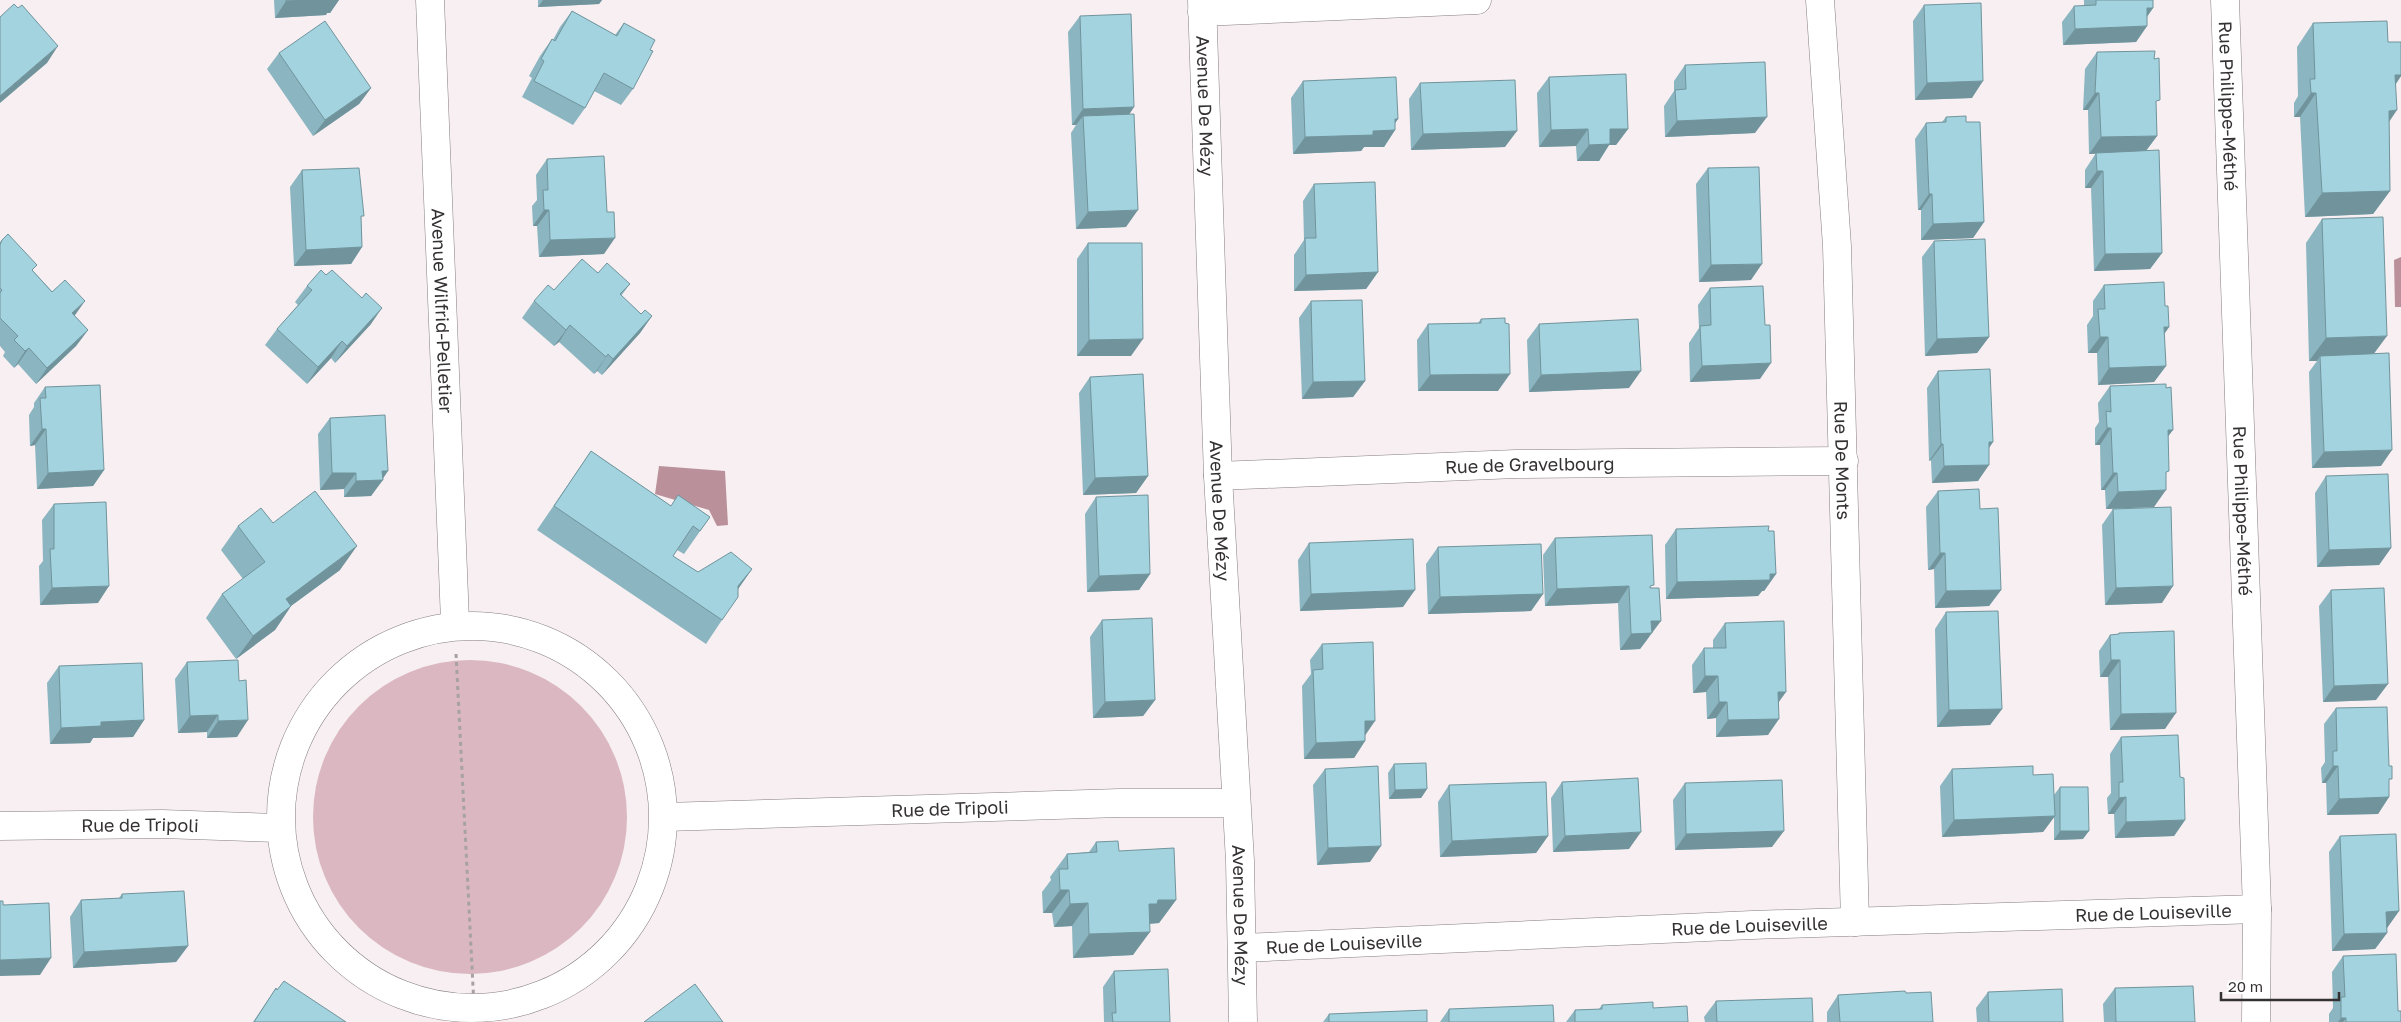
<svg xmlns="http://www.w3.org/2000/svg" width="2401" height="1022" viewBox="0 0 2401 1022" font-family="'Golos Text',sans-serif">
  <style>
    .green { fill: #dbb8c1 }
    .water { fill: #ba909b }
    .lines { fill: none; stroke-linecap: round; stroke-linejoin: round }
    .minor-casing { stroke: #867e80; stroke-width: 29 }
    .path { stroke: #a7a1a3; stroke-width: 3; stroke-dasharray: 4 4; stroke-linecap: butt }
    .minor { stroke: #fff; stroke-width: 28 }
    .wall { fill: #8bb5c0 }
    .shaded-wall { fill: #71949c }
    .building { fill: #a2d3df; stroke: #71949c }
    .labels { text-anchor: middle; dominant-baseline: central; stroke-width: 5; stroke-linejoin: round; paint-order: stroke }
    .street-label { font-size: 18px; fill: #343132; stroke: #fff }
  </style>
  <rect width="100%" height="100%" fill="#f7eff1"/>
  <path class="green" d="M313 817a157 157 0 1 1 314 0a157 157 0 1 1-314 0Z"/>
  <path class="water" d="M2401,257v50h-6l-1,-47z
    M659,466l66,5 3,54 -11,1 -8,-16 -54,-16z"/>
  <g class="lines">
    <g class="minor-casing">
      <g id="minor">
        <path id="s1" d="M430,0l25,621"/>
        <path id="s2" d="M1202,0l16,476 22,385 3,161"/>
        <path id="s3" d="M1820,0l17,246 18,676"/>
        <path id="s4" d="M2225,0l32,909 -1,113"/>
        <path d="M1202,12l275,-12"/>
        <path id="s5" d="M1218,476l298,-12 328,-3"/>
        <circle cx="472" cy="817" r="191"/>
        <path id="s6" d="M665,817l455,-14h116"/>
        <path id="s7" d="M0,826l162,-2 117,4"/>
        <path id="s8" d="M1242,948l510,-23 505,-16"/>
      </g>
    </g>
    <path class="path" d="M456,654l18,352"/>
    <use href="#minor" class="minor"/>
  </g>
  <path class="wall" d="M274,0h65l-9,13h-3l-1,2 -51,3z
    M538,0h64l-3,4 -61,3z
    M2084,0h69v8l-6,9v9l-11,16 -73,3 -1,-23 12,-16h10z
    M1924,5l48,93 -57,2 -2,-79z
    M572,11l43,24 9,-12 26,27 -17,39 -12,16 -27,-14 -9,17 -12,17 -51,-28 10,-19 -3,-2 11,-20 12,-17 1,1 7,-13z
    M1080,16l54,91 -5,7 -3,113 -50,2 -5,-96 5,-8h-4l-4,-93z
    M2313,23l75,19h13v34l-5,8 -7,38 1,69 -17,23 -68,3 -5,-100h-6v-14l4,-7 -1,-49z
    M2097,52l57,7 3,77 -11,15 16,102 -12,16 -56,2 -3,-83h-6v-18l11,-17 -7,1 -1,-44h-5l2,-41z
    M279,53l92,35 -12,16 -46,32 -46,-67z
    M1685,65l70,68 -90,4 -1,-31 10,-15v-10z
    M1549,77l79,52 -12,16h-7l-10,16h-22l-1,-15 -37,1 -2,-54z
    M1303,81l95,38 -3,4v7l-11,17h-20l-3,4 -68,3 -2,-56z
    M1420,83l85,64 -94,3 -2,-51z
    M1946,117l20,5 18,100 -11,16 -52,2v-30h-3l-3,-71 11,-16 16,-1z
    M547,159l57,95 -65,3 -2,-31h-4l-1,-20 5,-6 -1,-25z
    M1708,168l43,112 -52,2 -3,-98z
    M302,170l59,50 1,27 -11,17 -57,2 -4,-79z
    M1314,184l64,88 -12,17 -72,2v-36l10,-15 -1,-39z
    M2322,219l52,135 7,112 -69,2 -3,-96 8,-11h-8l-3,-118z
    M2,240l31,31 55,59 -12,16 -40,38 -18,-20 -4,4 -11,-12 2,-4 -5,-6v-104z
    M1934,241l55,96 -12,16 -52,3 -3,-99z
    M1088,243l43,113h-54v-97z
    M598,273l32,11 -9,12 20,18 11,2 -12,17 -38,42 -5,-4 -3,3 -35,-32 -5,4 -32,-28 12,-17 20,-11z
    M2104,285l65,42 -5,7 2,32 -12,16 -56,3 -1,-32h-9l-1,-28 6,-9v-15z
    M307,286l64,38 -36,39 -4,-5 -24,26 -42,-39 12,-16 21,-24 -3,-3z
    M1710,288l55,37 -5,54 -70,3 -1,-39 10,-15 -1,-23z
    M1311,301l54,80 -12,16 -51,2 -3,-81z
    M1481,319l17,72h-80l-1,-51 11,-16 50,-1z
    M1539,324l90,64 -100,4 -2,-52z
    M1938,371l55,71 -4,6 -11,33 -46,2 -1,-23 -2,1 -2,-73z
    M1090,377l58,99 -12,17 -53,2 -4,-102z
    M2110,386l58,50 -2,41 -12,30 -48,2 -1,-19h-4l-1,-45h-5v-17l4,-6 -1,-19z
    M45,387l59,83 -11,16 -56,3 -2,-44 -5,1 -1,-31 5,-8v-4z
    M330,418l53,60 -12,18 -27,1v-8l-24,1 -2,-56z
    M591,451l80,55 39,11 -26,37 -7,-4 -4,6 25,16 54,-3 -14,20 -16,31 -16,24 -169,-114z
    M2326,476l65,72 -12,17 -62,2 -2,-74z
    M1938,491l63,99 -12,16 -54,2 -1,-39 -6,1 -2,-63z
    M1096,497l54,77 -11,16 -52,2 -2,-78z
    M54,504l44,99 -58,2 -1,-39 4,-5 -1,-41z
    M2113,509l49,94 -57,2 -3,-80z
    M273,523l67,47 -49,36 -16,24 -39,29 -30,-41 16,-24 21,-15 -22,-29 17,-24z
    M1676,529l92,2 8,43 -12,17h-2l-4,5 -92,3 -1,-54z
    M1555,538l97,50 -3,49 -9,12 -20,1 -2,-47 -73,3 -2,-51z
    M1309,543l94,64 -103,4 -2,-51z
    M1438,547l105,47 -12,17 -103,3 -2,-50z
    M2331,590l45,110 -53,2 -4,-96z
    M1946,612l56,97 -12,16 -53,2 -2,-98z
    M1102,620l53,80 -12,16 -50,2 -3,-81z
    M1725,623l54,80 -11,32 -52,2v-19l-9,1 -1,-27 -13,1 -1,-28 12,-17h9v-8z
    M2119,633l46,96 -55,1 -2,-53h-8l-1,-26 11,-16h7z
    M1322,644l43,91v6l-11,17 -50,1 -2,-73 9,-12 -1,-14z
    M187,662l52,19 -2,56 -30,1v-6l-29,1 -3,-54z
    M59,666l85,54 -11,17 -40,1 -3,5 -40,1 -3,-61z
    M2336,708l53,76v13l-11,17 -51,1 -1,-32h-4l-1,-15 4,-6 -1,-38z
    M2121,737l59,40 5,43 -11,16 -59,2 -1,-24h-6l-1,-16 4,-5 -1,-39z
    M1394,764l33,25 -6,9 -32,1 -1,-26z
    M1325,769l45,93 -53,3 -4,-80z
    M1952,769l81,6 21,20 6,-8 23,52 -29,1v-23l-11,15 -101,5 -2,-51z
    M1562,782l67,67 -76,3 -2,-54z
    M1685,783l87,64 -97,3 -2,-50z
    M1449,785l99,51 -12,17 -96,4 -2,-55z
    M2340,836l59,75 -12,17v5l-12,16 -43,2 -3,-99z
    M1096,842l23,9 57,49 -17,23 -9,1 -17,31 -60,3 -1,-32 -18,1 -2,-14h-9l-1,-21 9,-12 -1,-3 17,-23 22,-2z
    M122,894l66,52 -12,16 -103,6 -3,-51 11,-17 38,-2z
    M2343,956l55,55 3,11h-72v-8l4,-6 -1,-36z
    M1114,971l56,51h-66l-1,-35z
    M276,988l1,2 69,32h-93z
    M2115,988l80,34h-91l-1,-18z
    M1988,992l75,30h-86l-1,-14z
    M1906,993l27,29h-106v-10l11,-17z
    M1716,1001l97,21h-108l-1,-5z
    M1602,1005l51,3 35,14h-122l9,-12 24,-1z
    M1449,1009l105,13h-114z
    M1329,1014l98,8h-104z"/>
  <path class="shaded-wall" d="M309,0h30l-9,13h-3l-1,2 -51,3 11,-17z
    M543,0h59l-3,4 -61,3z
    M2147,8h6l-12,17z
    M2147,26l-11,16 -73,3 12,-16z
    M58,46l-11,17 -47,40v-7z
    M2395,75h6v1l-15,22z
    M1983,81l-11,17 -57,2 12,-17z
    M371,88l-12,16 -46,32 12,-16z
    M2095,93h4l-11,17h-5z
    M2311,93h5l-16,24h-6z
    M1134,107l-11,17 -40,-8 -7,9h-4l11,-16z
    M2397,110l-16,24 8,-23z
    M1767,117l-12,16 -90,4 12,-16z
    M1395,119h3l-8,11h5l-11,17h-20l-3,4 -68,3 12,-17 68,-6z
    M1588,129l-12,17 -37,1 12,-17z
    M1610,129h18l-12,16h-7l-10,16h-22l12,-16z
    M1517,131l-12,16 -94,3 12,-16z
    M2157,136l-12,16 -56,2 12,-17z
    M2097,171h6l-12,17h-6z
    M2390,191l-17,23 -68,3 17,-24z
    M1929,194h3l-11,16h-3z
    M544,210h5l-12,16h-4z
    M1138,210l-12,17 -50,2 12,-17z
    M1984,222l-11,16 -52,2 12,-16z
    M615,238l-11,16 -65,3 11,-17z
    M362,247l-11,17 -57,2 12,-16z
    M2162,253l-12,16 -56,2 11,-17z
    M1762,264l-11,16 -52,2 12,-17z
    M1378,272l-12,17 -72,2 12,-16z
    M85,301l-12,17 -1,-5z
    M382,308l-11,16 -36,39 12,-17z
    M652,316l-12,17 -38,42 11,-16z
    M570,325l-11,17 -5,4 12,-16z
    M2164,327h5l-11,16z
    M88,330l-12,16 -40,38 11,-16z
    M2387,336l-17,23 -50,-3 -3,5h-8l17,-23z
    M1989,337l-12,16 -52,3 12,-17z
    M2100,337h8l-11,16h-9z
    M1143,339l-12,17h-54l12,-16z
    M342,341l-11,17 -24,26 11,-17z
    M29,348l-11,16 -4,4 11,-17z
    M608,354l-11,17 -3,3 12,-17z
    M1771,363l-11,16 -70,3 12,-16z
    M2166,366l-12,16 -56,3 11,-17z
    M1641,371l-12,17 -100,4 12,-17z
    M1510,374l-12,17h-80l12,-16z
    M1365,381l-12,16 -51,2 11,-17z
    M2107,428h4l-11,17h-5z
    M42,429h4l-11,16 -5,1z
    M2168,430h5l-12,16z
    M1989,442h4l-12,17z
    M1941,444h2l-12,16 -2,1z
    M2392,450l-11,16 -69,2 12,-16z
    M1989,465l-11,16 -46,2 12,-17z
    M104,470l-11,16 -56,3 11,-16z
    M382,471h6l-6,9h1l-12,16 -27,1 12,-16z
    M332,473h24l-12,16 -24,1z
    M2113,473h4l-12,17h-4z
    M1148,476l-12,17 -53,2 12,-17z
    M2166,490l-12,17 -48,2 12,-17z
    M357,546l-17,24 -71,52 17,-23z
    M2391,548l-12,17 -62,2 12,-17z
    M1940,553h5l-11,16 -6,1z
    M752,569l-16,23 2,-6z
    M1150,574l-11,16 -52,2 12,-16z
    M1770,574h6l-12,17h-2l-4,5 -92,3 11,-17z
    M109,586l-11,17 -58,2 12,-17z
    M1629,586l-11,17 -73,3 12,-17z
    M2173,586l-11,17 -57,2 11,-17z
    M1415,590l-12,17 -103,4 11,-17z
    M2001,590l-12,16 -54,2 11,-17z
    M1543,594l-12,17 -103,3 12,-17z
    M291,606l-16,24 -39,29 17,-23z
    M1651,621h10l-21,28 -20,1 11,-16z
    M2111,660h9l-12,17h-8z
    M1705,676h13l-12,16 -13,1z
    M2388,684l-12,16 -53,2 11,-16z
    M1778,692h8l-12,17z
    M1155,700l-12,16 -50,2 12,-16z
    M1719,702h8l-11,16 -9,1z
    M2002,709l-12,16 -53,2 12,-17z
    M2176,713l-11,16 -55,1 11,-16z
    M218,715l-11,17 -29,1 12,-17z
    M1779,719l-11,16 -52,2 12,-17z
    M144,720l-11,17 -40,1 -3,5 -40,1 11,-16 40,-6z
    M248,720l-11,17 -30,1 11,-17z
    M1365,721h10l-11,16z
    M1365,741l-11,17 -50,1 12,-16z
    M2333,766h5l-12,17h-4z
    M1427,789l-6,9 -32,1 6,-9z
    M2126,797l-12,17h-6l11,-16z
    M2389,797l-11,17 -51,1 12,-16z
    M2055,816l-12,16 -101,5 12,-17z
    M2185,820l-11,16 -59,2 11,-16z
    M1784,831l-12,16 -97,3 11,-16z
    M2060,831h29l-6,8 -29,1z
    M1641,832l-12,17 -76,3 12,-16z
    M1548,836l-12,17 -96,4 12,-16z
    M1381,846l-11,16 -53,3 11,-17z
    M1060,890h9l-17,23h-9z
    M1158,900h18l-17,23 -16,1 6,-20z
    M1088,903l-16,23 -18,1 16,-23z
    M2399,911l-12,17h-13l12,-16z
    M1150,932l-17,23 -60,3 16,-24z
    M2387,933l-12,16 -43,2 12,-17z
    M188,946l-12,16 -103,6 11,-16z
    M51,958l-11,17 -40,1v-16z
    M2341,1018h5l-3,4h-5z"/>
  <path class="building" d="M286,0h23l-23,1z
    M2096,0h57v8h-6v18l-72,3 -1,-23 22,-1z
    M1981,3l2,78 -56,2 -3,-78z
    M14,4l4,4 4,-3 36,41 -58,50v-79z
    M572,11l45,25 7,-13 31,17 -5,10 3,1 -20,38 -29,-16 -19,35 -51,-27 10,-20 -3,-2 11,-20 3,2z
    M1131,14l3,93 -51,2 -3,-93z
    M325,21l46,67 -46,32 -46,-67z
    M2387,21l1,21h13v33h-6l2,35 -8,1 1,80 -68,2 -6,-100h-5l-1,-14h5l-2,-56z
    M2155,51l-1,8 5,-1 1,42 -4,1 1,35 -56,1 -2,-44h-4l2,-41z
    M1765,62l2,55 -90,4 -2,-31 11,-1 -1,-24z
    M1626,74l2,55h-18v15l-21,1 -1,-16 -37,1 -2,-53z
    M1396,77l2,42h-3v11l-22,1v4l-68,2 -2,-56z
    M1515,80l2,51 -94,3 -3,-51z
    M1134,114l4,96 -50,2 -5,-96z
    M1966,116v6h14l4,100 -51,2 -1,-30h-3l-3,-71 20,-1v-5z
    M2159,150l3,103 -57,1 -2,-83h-6l-1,-18z
    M604,156l3,56h7l1,26 -65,2 -1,-30h-5l-1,-20h5l-1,-31z
    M1759,167l3,97 -51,1 -3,-97z
    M359,168l5,48h-3l1,31 -56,3 -4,-80z
    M1375,182l3,90 -72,3 -1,-37h11l-2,-54z
    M2383,217l4,119 -61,2 -4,-119z
    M8,234l29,31 -5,5 20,22 13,-12 20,21 -13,12 16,17 -41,38 -18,-20 -4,3 -11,-11 4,-4 -18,-18v-25l2,-3 -2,-2v-43l2,-5z
    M1985,239l4,98 -52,2 -3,-98z
    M1088,243h54l1,96 -54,1z
    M582,259l16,14 9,-10 23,21 -10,10 21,20 4,-4 7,6 -39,43 -5,-5 -2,3 -36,-32 -4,5 -32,-29 14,-16 6,5z
    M321,270l5,5 6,-5 30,28 4,-5 16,15 -35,38 -5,-5 -24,26 -41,-38 35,-39 -5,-4z
    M2164,282l1,24h3l1,21h-5l2,39 -57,2 -1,-31h-8l-2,-28h7l-1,-24z
    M1763,286l2,39h5l1,38 -69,3 -2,-40 11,-1 -1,-37z
    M1362,300l3,81 -52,1 -2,-81z
    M1505,318v5l4,1 1,50 -80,1 -2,-51 53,-1v-4z
    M1638,319l3,52 -100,4 -2,-51z
    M2389,353l3,97 -68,2 -4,-96z
    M1990,369l3,73h-4v23l-45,1 -1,-22h-2l-3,-73z
    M1143,374l5,102 -53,2 -5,-101z
    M2166,384v4l5,-1 2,43h-5l1,41 -3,1v18l-48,2 -1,-19h-4l-2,-45h-4l-1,-17 5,1 -1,-26z
    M100,385l4,85 -56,3 -2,-44h-4l-2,-31h6l-1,-11z
    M385,415l3,56h-6l1,9 -27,1v-8h-24l-2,-55z
    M591,451l80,55 7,-11 32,22 -10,14 -7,-5 -20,30 25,16 33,-20 21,17 -14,17v11l-16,23 -168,-114z
    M2388,474l3,74 -62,2 -3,-74z
    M1979,489l1,20 18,-1 3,82 -55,1 -1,-38h-5l-2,-62z
    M315,491l42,55 -71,53 5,7 -38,30 -31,-42 43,-32 -27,-36 23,-18 12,15z
    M1148,495l2,79 -51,2 -3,-79z
    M106,502l3,84 -57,2 -2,-39h4v-45z
    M2171,507l2,79 -57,2 -3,-79z
    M1769,526l-1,5h6l2,43h-6v6l-93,2 -1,-53z
    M1652,535l2,50 -4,1v2h9l2,33h-10l1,12 -21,1 -2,-48 -72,3 -2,-51z
    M1413,539l2,51 -104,4 -2,-51z
    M1541,544l2,50 -103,3 -2,-50z
    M2384,588l4,96 -54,2 -3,-96z
    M1998,611l4,98 -53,1 -3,-98z
    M1152,618l3,82 -50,2 -3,-82z
    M1784,621l2,71h-8l1,27 -51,1 -1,-18h-8l-1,-26h-13l-1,-28h22l-1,-25z
    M2174,631l2,82 -55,1 -1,-54h-9l-1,-25 9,-1v-1z
    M1373,642l2,79h-10v20l-49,2 -3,-73 10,-1 -1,-25z
    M238,660l1,21 7,-1 2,40 -30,1v-6l-28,1 -3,-54z
    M142,663l2,57 -43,2v4l-40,2 -2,-62z
    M2387,707l2,59h3v13h-3v18l-50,2 -1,-33h-5v-15h4l-1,-43z
    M2178,735l2,42 4,1 1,42 -59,2v-25l-7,1v-16h4l-2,-45z
    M1426,763l1,26 -32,1 -1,-26z
    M1378,766l3,80 -53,2 -3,-79z
    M2033,766v9l20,-1 2,42 -101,4 -2,-51z
    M1638,778l3,54 -76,4 -3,-54z
    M1782,780l2,51 -98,3 -1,-51z
    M1546,782l2,54 -96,5 -3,-56z
    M2060,787h28l1,44h-29z
    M2396,834l3,77 -13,1 1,21 -43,1 -4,-98z
    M1118,841l1,10 55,-3 2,52h-18l-1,4h-8l1,28 -61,2 -1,-31 -18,1 -1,-14h-9l-1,-21h9l-1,-15 30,-2 -1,-10z
    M184,891l4,55 -104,6 -3,-52 41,-2v-4z
    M0,901h3v4l46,-2 2,55 -51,2z
    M2396,954l2,57h3v11h-55v-4h-5v-21h4l-2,-41z
    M1168,969l2,53h-57l-1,-9h4l-2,-42z
    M284,981l62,41h-92l22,-34 1,2z
    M695,984l28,38h-79z
    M2193,986l2,36h-79l-1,-34z
    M2062,989l1,33h-74l-1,-30z
    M1905,991l1,2 25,-1 2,30h-93l-2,-27z
    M1812,998l1,24h-96l-1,-21z
    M1653,1002v6l34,-2 1,16h-113v-12l27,-1v-4z
    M1553,1005l1,17h-105v-13z
    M1427,1010v12h-98v-8z"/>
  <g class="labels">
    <g class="street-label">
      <text stroke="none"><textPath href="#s2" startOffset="106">Avenue De Mézy</textPath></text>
      <text stroke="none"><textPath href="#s4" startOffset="106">Rue Philippe-Méthé</textPath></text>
      <text stroke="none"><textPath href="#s1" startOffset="311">Avenue Wilfrid-Pelletier</textPath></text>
      <text stroke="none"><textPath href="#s3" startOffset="461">Rue De Monts</textPath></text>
      <text stroke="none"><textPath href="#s5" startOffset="312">Rue de Gravelbourg</textPath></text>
      <text stroke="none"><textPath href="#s2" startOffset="511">Avenue De Mézy</textPath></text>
      <text stroke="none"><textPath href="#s4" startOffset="511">Rue Philippe-Méthé</textPath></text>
      <text stroke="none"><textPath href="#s6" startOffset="285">Rue de Tripoli</textPath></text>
      <text stroke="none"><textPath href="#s7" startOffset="140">Rue de Tripoli</textPath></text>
      <text stroke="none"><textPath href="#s8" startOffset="912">Rue de Louiseville</textPath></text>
      <text stroke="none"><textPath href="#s2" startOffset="916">Avenue De Mézy</textPath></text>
      <text stroke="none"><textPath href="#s8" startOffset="508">Rue de Louiseville</textPath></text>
      <text stroke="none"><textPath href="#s8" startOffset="102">Rue de Louiseville</textPath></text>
    </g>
  </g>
  <path d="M2221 992v8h118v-8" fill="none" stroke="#343132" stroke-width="2.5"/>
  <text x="2228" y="992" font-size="15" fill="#343132" stroke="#ffffff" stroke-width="4" paint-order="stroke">20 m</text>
</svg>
